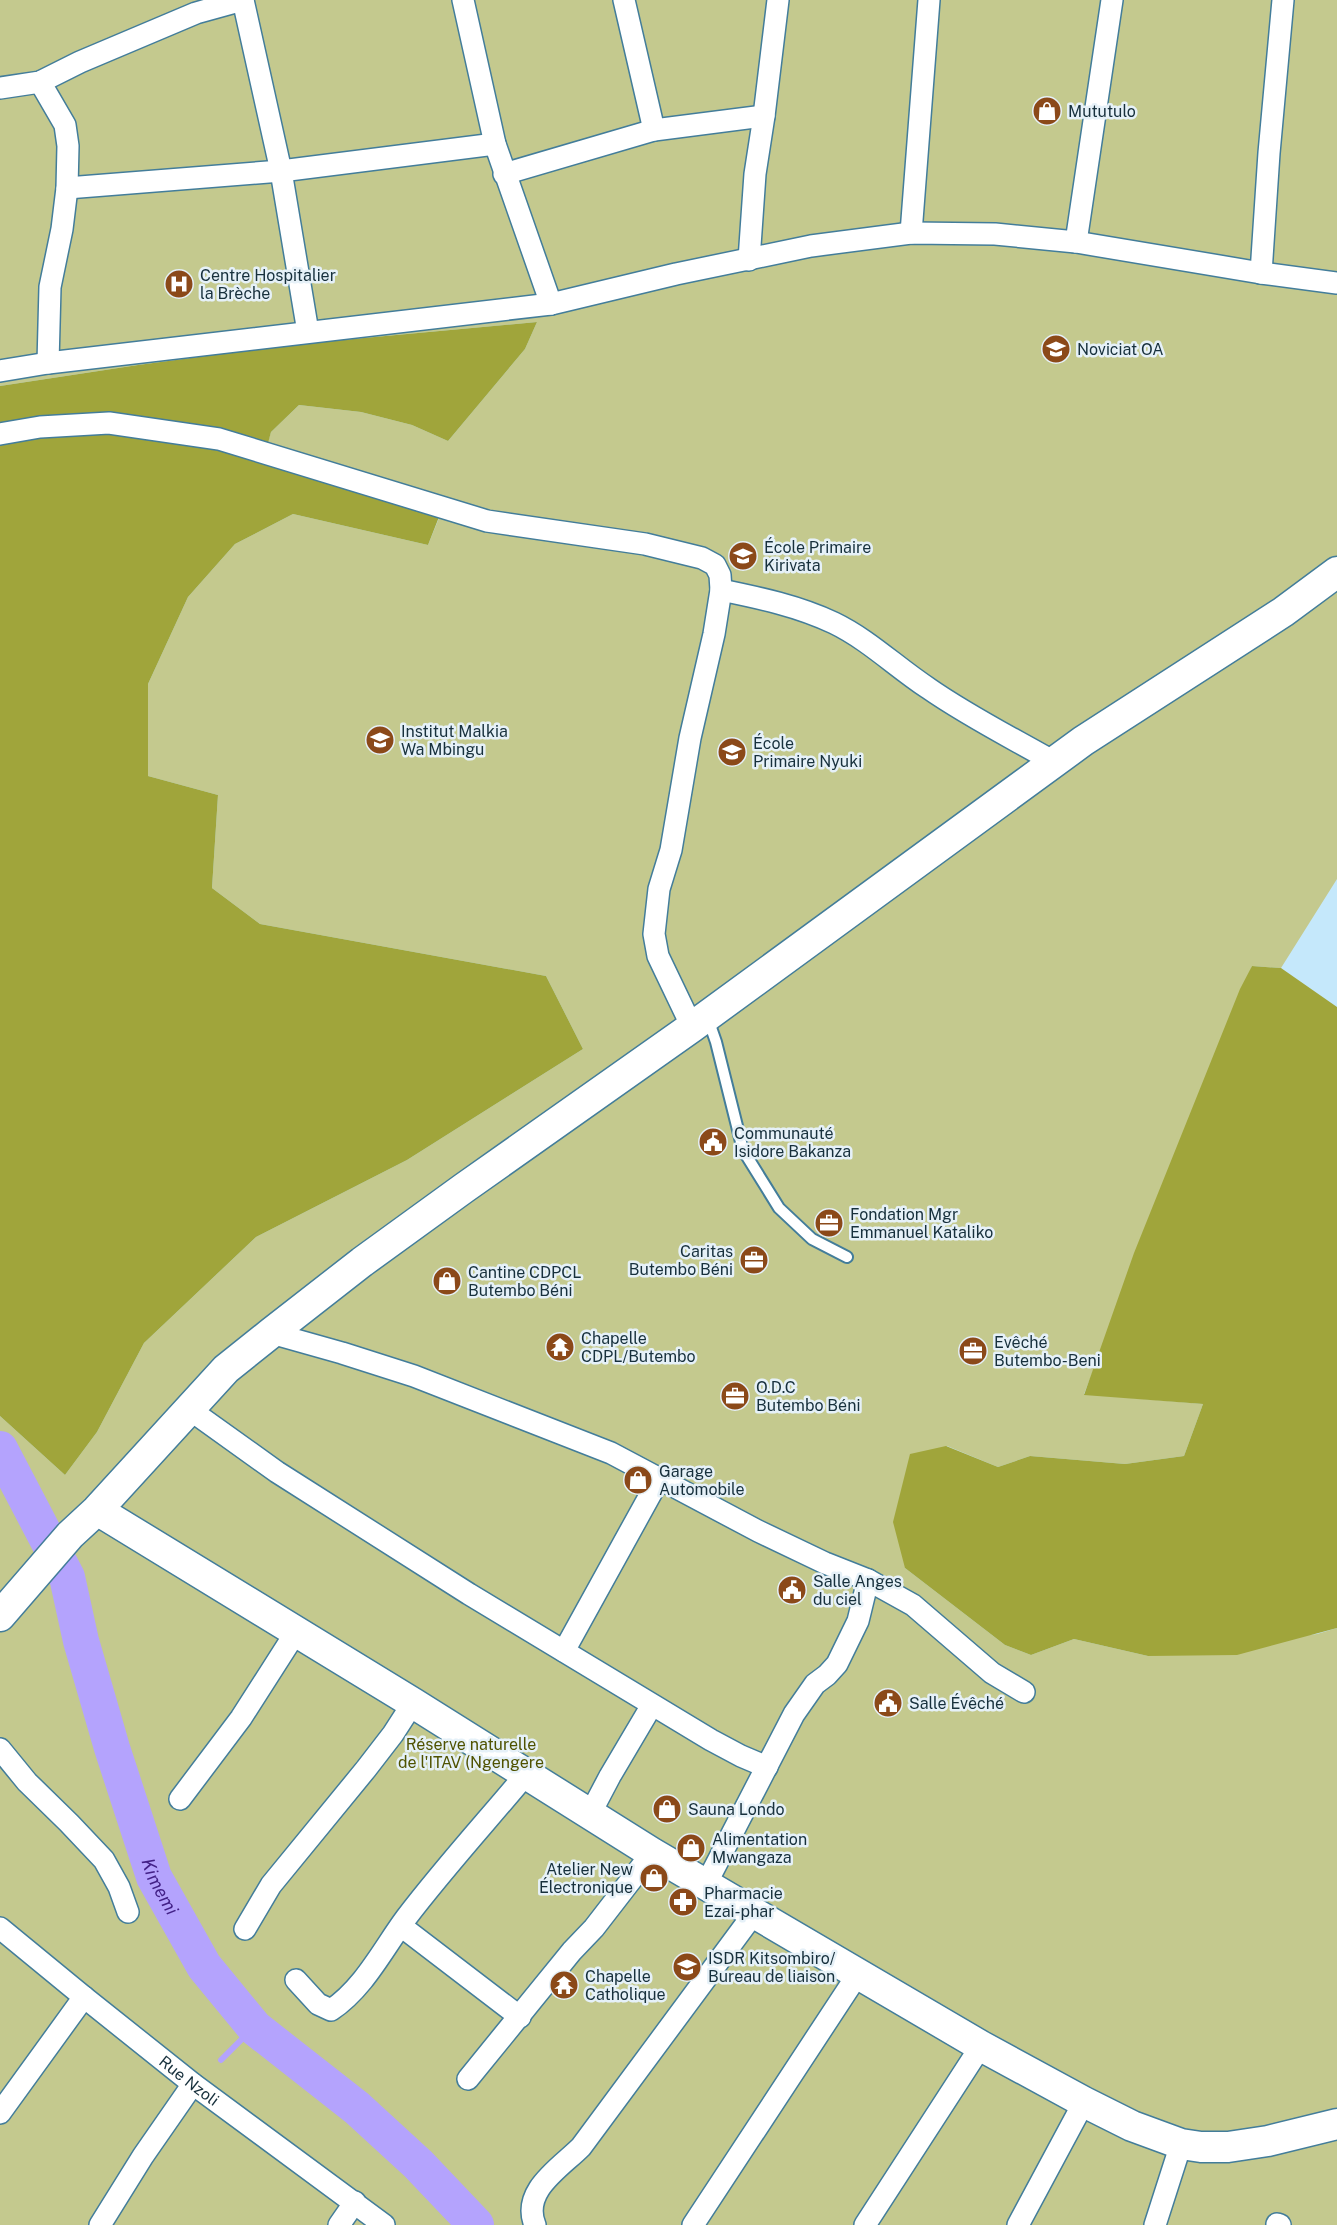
<svg xmlns="http://www.w3.org/2000/svg" width="1337" height="2225" viewBox="0 0 1337 2225" font-family="'Public Sans',sans-serif">
  <style>
    .green { fill: #c4c98e }
    .forest { fill: #a0a53b }
    .lines { fill: none; stroke-linecap: round; stroke-linejoin: round }
    .stream { stroke: #b4a3fd; stroke-width: 6 }
    .river { stroke: #b4a3fd; stroke-width: 36 }
    .lane-casing { stroke: #437d9a; stroke-width: 14 }
    .street-casing { stroke: #437d9a; stroke-width: 24 }
    .secondary-casing { stroke: #437d9a; stroke-width: 33 }
    .lane { stroke: #fff; stroke-width: 10 }
    .street { stroke: #fff; stroke-width: 21 }
    .secondary { stroke: #fff; stroke-width: 30 }
    .labels { text-anchor: middle; dominant-baseline: central; stroke-width: 5; stroke-linejoin: round; paint-order: stroke }
    .poi-label { font-size: 16px; fill: #17303c; stroke: #e6f1f8; text-anchor: start }
    .park-label { font-size: 16px; fill: #4f5200; stroke: #e6f1f8 }
    .street-label { font-size: 16px; fill: #17303c; stroke: #e6f1f8 }
    .water-label { font-size: 18px; font-style: italic; fill: #432187; stroke: #e6f1f8 }
  </style>
  <rect width="100%" height="100%" fill="#c5e8fb"/>
  <path class="green" d="M0,0h1337v879l-56,89 -29,-2 -168,428 119,10 -19,52 -59,8 -95,-8 -32,11 -51,-21 -42,122 100,77 26,10 43,-16 74,17 169,-22 20,-6v597h-1337v-809l65,59 32,-43 47,-89 112,-106 151,-77 176,-111 -37,-73 -286,-52 -48,-36 6,-93 -70,-19v-92l40,-87 47,-53 58,-30 135,31 11,-27 -176,-60 8,-26 28,-27 62,7 51,13 36,16 77,-92 12,-27 -249,23 -150,20 -138,21z"/>
  <path class="forest" d="M537,322l-12,27 -77,92 -36,-16 -51,-13 -62,-7 -28,27 -7,26 175,59 -11,28 -135,-31 -58,30 -47,53 -40,87v92l70,19 -6,93 48,36 286,52 37,73 -176,111 -151,77 -112,106 -47,89 -32,43 -65,-59v-1030l138,-21 150,-20z
    M1252,966l29,2 56,39v621l-100,27 -89,1 -74,-17 -43,16 -26,-10 -100,-77 -12,-46 17,-68 36,-8 52,21 32,-11 95,8 59,-8 19,-52 -119,-9 50,-142 106,-264z"/>
  <g class="lines">
    <path class="stream" d="M221,2060l33,-33"/>
    <path class="river" id="s1" d="M0,1449l67,128 14,64 31,107 42,129 50,89 51,62 102,80 61,56 58,61"/>
    <g class="lane-casing">
      <path id="lane" d="M708,1019l8,23 27,108 36,58 33,31 35,18"/>
    </g>
    <g class="street-casing">
      <g id="street">
        <path d="M243,0l38,171 27,161"/>
        <path d="M463,0l32,144 56,160"/>
        <path d="M624,0l30,130"/>
        <path d="M40,82l25,43 3,21 -1,42 -5,41 -12,58 -2,76"/>
        <path d="M0,88l40,-6 40,-20 116,-49 47,-13"/>
        <path d="M504,174l150,-44 110,-14"/>
        <path d="M67,188l214,-17 214,-27"/>
        <path d="M911,233l18,-233"/>
        <path d="M1076,242l36,-242"/>
        <path d="M749,260l6,-86 9,-58 14,-116"/>
        <path d="M1261,273l8,-120 14,-153"/>
        <path d="M0,371l48,-8 503,-59 125,-30 135,-28 100,-13 84,1 81,8 185,31 76,10"/>
        <path d="M0,434l40,-7 69,-4 110,16 268,82 158,23 57,14 13,7 5,10 1,15 -7,44 -24,104 -19,112 -12,39 -5,45 4,22 34,71"/>
        <path d="M721,590c39,8 77,16 113,33 35,17 62,44 94,65 40,28 84,50 126,74"/>
        <path d="M271,1333l71,20 72,23 197,77 147,78 67,32 43,17 45,25 79,68 32,19"/>
        <path d="M189,1409l88,63 192,122 242,146 30,16 26,11"/>
        <path d="M564,1651l95,-172"/>
        <path d="M0,1749l27,33 42,41 35,37 15,27 9,25"/>
        <path d="M180,1799l61,-81 55,-86"/>
        <path d="M590,1814l20,-38 42,-71"/>
        <path d="M706,1884l88,-170 21,-30 12,-9 10,-11 21,-43 10,-41"/>
        <path d="M401,1926l119,91"/>
        <path id="s2" d="M0,1928l84,69 109,87 191,141"/>
        <path d="M245,1929l26,-44 95,-116 27,-35 20,-31"/>
        <path d="M296,1980l22,24 13,6c33,-22 52,-61 75,-92 38,-50 81,-97 121,-145"/>
        <path d="M468,2079l104,-128 22,-23 58,-75"/>
        <path d="M0,2113l84,-116"/>
        <path d="M1277,2224l3,1"/>
        <path d="M100,2225l43,-69 50,-72"/>
        <path d="M339,2225l16,-23"/>
        <path d="M535,2225c-14,-34 25,-57 46,-78l174,-235"/>
        <path d="M693,2225l165,-251"/>
        <path d="M865,2225l116,-179"/>
        <path d="M1018,2225l66,-123"/>
        <path d="M1155,2225l26,-81"/>
      </g>
    </g>
    <g class="secondary-casing">
      <path id="secondary" d="M97,1510l316,193 239,150 329,193 103,56 48,24 49,18 20,3h27l40,-6 69,-17
        M0,1616l70,-81 27,-25 129,-141 45,-36 91,-71 102,-74 228,-161 391,-286 200,-129 54,-40"/>
    </g>
    <use href="#lane" class="lane"/>
    <use href="#street" class="street"/>
    <use href="#secondary" class="secondary"/>
  </g>
  <defs>
    <g id="shop-disc" transform="scale(1.5)"><circle r="9.5" fill="#8b4919" stroke="#e6f1f8"/><path d="M-5-2.5h2.3a2.7 3.5 0 0 1 5.4 0H5L5.5 6h-11ZM-1.5-2.5h3a1.5 2.3 0 0 0-3 0Z" fill="#fff"/></g>
    <g id="hospital-disc" transform="scale(1.5)"><circle r="9.5" fill="#8b4919" stroke="#e6f1f8"/><path d="M-5-5h3v3.5h4V-5h3V5h-3V1.5h-4V5h-3Z" fill="#fff"/></g>
    <g id="school-disc" transform="scale(1.5)"><circle r="9.5" fill="#8b4919" stroke="#e6f1f8"/><path d="M0-5L7-2L0 1L-7-2ZM-4 1L0 2.5L4 1V4Q0 6-4 4Z" fill="#fff"/></g>
    <g id="civic-disc" transform="scale(1.5)"><circle r="9.5" fill="#8b4919" stroke="#e6f1f8"/><path d="M-.6-6.5H3V-4.5H.6V-3L4-1V1h2V6H-6V1h2V-1L-.6-3ZM-1.2 2.5V6h2.4V2.5Z" fill="#fff"/></g>
    <g id="office-disc" transform="scale(1.5)"><circle r="9.5" fill="#8b4919" stroke="#e6f1f8"/><path d="M-6-3h4V-5.5h4V-3h4V5H-6ZM-1-4.5V-3h2v-1.5ZM-6 0V1H6V0Z" fill="#fff"/></g>
    <g id="temple-disc" transform="scale(1.5)"><circle r="9.5" fill="#8b4919" stroke="#e6f1f8"/><path d="M0-6L5-2H3V0L6.5 2.5H4V6H1.5V3h-3V6H-4V2.5H-6.5L-3 0V-2H-5Z" fill="#fff"/></g>
    <g id="pharmacy-disc" transform="scale(1.5)"><circle r="9.5" fill="#8b4919" stroke="#e6f1f8"/><path d="M-2-6h4v4h4v4h-4v4h-4v-4h-4v-4h4Z" fill="#fff"/></g>
    <g id="university-disc" transform="scale(1.5)"><circle r="9.5" fill="#8b4919" stroke="#e6f1f8"/><path d="M0-5L7-2L0 1L-7-2ZM-4 1L0 2.5L4 1V4Q0 6-4 4Z" fill="#fff"/></g>
  </defs>
  <g fill-rule="evenodd">
    <use href="#shop-disc" x="1047" y="111"/>
    <use href="#hospital-disc" x="179" y="284"/>
    <use href="#school-disc" x="1056" y="349"/>
    <use href="#school-disc" x="743" y="556"/>
    <use href="#school-disc" x="380" y="740"/>
    <use href="#school-disc" x="732" y="752"/>
    <use href="#civic-disc" x="713" y="1142"/>
    <use href="#office-disc" x="829" y="1223"/>
    <use href="#office-disc" x="754" y="1260"/>
    <use href="#shop-disc" x="447" y="1281"/>
    <use href="#temple-disc" x="560" y="1347"/>
    <use href="#office-disc" x="973" y="1351"/>
    <use href="#office-disc" x="735" y="1396"/>
    <use href="#shop-disc" x="638" y="1480"/>
    <use href="#civic-disc" x="792" y="1590"/>
    <use href="#civic-disc" x="888" y="1703"/>
    <use href="#shop-disc" x="667" y="1809"/>
    <use href="#shop-disc" x="691" y="1848"/>
    <use href="#shop-disc" x="654" y="1878"/>
    <use href="#pharmacy-disc" x="683" y="1902"/>
    <use href="#university-disc" x="687" y="1967"/>
    <use href="#temple-disc" x="564" y="1985"/>
  </g>
  <g class="labels">
    <g class="poi-label">
      <text x="1068" y="111">Mututulo</text>
      <text x="200" y="275">Centre Hospitalier<tspan x="200" dy="18">la Brèche</tspan></text>
      <text x="1077" y="349">Noviciat OA</text>
      <text x="764" y="547">École Primaire<tspan x="764" dy="18">Kirivata</tspan></text>
      <text x="401" y="731">Institut Malkia<tspan x="401" dy="18">Wa Mbingu</tspan></text>
      <text x="753" y="743">École<tspan x="753" dy="18">Primaire Nyuki</tspan></text>
      <text x="734" y="1133">Communauté<tspan x="734" dy="18">Isidore Bakanza</tspan></text>
      <text x="850" y="1214">Fondation Mgr<tspan x="850" dy="18">Emmanuel Kataliko</tspan></text>
      <text x="733" y="1251" text-anchor="end">Caritas<tspan x="733" dy="18">Butembo Béni</tspan></text>
      <text x="468" y="1272">Cantine CDPCL<tspan x="468" dy="18">Butembo Béni</tspan></text>
      <text x="581" y="1338">Chapelle<tspan x="581" dy="18">CDPL/Butembo</tspan></text>
      <text x="994" y="1342">Evêché<tspan x="994" dy="18">Butembo-Beni</tspan></text>
      <text x="756" y="1387">O.D.C<tspan x="756" dy="18">Butembo Béni</tspan></text>
      <text x="659" y="1471">Garage<tspan x="659" dy="18">Automobile</tspan></text>
      <text x="813" y="1581">Salle Anges<tspan x="813" dy="18">du ciel</tspan></text>
      <text x="909" y="1703">Salle Évêché</text>
      <text x="688" y="1809">Sauna Londo</text>
      <text x="712" y="1839">Alimentation<tspan x="712" dy="18">Mwangaza</tspan></text>
      <text x="633" y="1869" text-anchor="end">Atelier New<tspan x="633" dy="18">Électronique</tspan></text>
      <text x="704" y="1893">Pharmacie<tspan x="704" dy="18">Ezai-phar</tspan></text>
      <text x="708" y="1958">ISDR Kitsombiro/<tspan x="708" dy="18">Bureau de liaison</tspan></text>
      <text x="585" y="1976">Chapelle<tspan x="585" dy="18">Catholique</tspan></text>
    </g>
    <g class="park-label">
      <text x="471" y="1744">Réserve naturelle<tspan x="471" dy="18">de l'ITAV (Ngengere</tspan></text>
    </g>
    <g class="street-label">
      <text stroke="none"><textPath href="#s2" startOffset="243">Rue Nzoli</textPath></text>
    </g>
    <g class="water-label">
      <text stroke="none"><textPath href="#s1" startOffset="468">Kimemi</textPath></text>
    </g>
  </g>
</svg>
